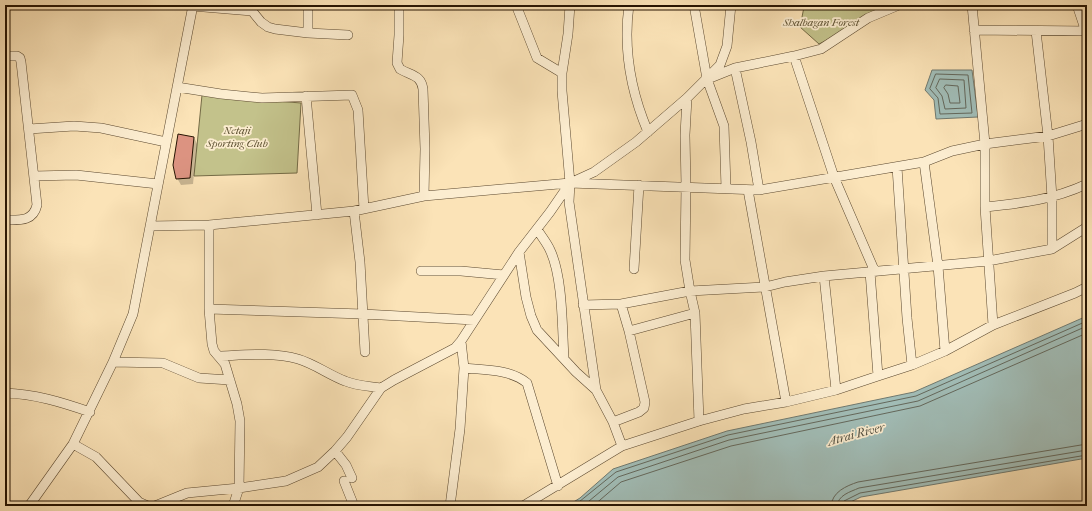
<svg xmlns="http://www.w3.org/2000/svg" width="1092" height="511" viewBox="0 0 1092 511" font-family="'IM FELL French Canon',serif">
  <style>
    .green { fill: #c3c28b; stroke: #746b46 }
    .water { fill: #a1bdb7; stroke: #70796f }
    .shadow { fill: #0003 }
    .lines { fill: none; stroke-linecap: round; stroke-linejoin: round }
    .shore { stroke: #64685c; stroke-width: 1 }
    .building { fill: #dc9381; stroke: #261402 }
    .minor-casing { stroke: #5b482f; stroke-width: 10 }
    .minor { stroke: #fcedd0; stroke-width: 9 }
    .labels { text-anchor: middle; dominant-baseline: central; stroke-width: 3.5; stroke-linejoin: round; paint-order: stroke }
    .park-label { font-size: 11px; font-style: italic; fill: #5d5132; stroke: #fcedd0 }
    .water-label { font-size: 12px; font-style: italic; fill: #514f41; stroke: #fcedd0 }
  </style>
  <rect width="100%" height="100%" fill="#fbe3b7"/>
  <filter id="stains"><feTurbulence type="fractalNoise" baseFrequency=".005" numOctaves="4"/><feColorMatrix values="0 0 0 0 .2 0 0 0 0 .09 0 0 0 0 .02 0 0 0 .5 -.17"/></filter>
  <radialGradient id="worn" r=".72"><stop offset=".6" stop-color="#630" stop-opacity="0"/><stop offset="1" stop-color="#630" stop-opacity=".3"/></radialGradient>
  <path class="green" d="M803,5h96l-80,39 -19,-17 4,-20z
    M202,95l99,8 -4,70 -103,3z"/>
  <path class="water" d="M932,70h40l6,47 -42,2 -2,-19 -9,-10z
    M1087,316v142l-226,39 -19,9h-275l13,-8 33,-29 114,-38 187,-39z"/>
  <path class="shadow" d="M194,137l3,7 -4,40 -12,1 -4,-7z"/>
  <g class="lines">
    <path class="shore" d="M936,74l32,1 4,38 -32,1 -2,-16 -8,-9z
      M940,79l24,1 2,28 -21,1 -3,-13 -6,-8z
      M946,85l12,1 2,17h-10l-2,-9 -4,-6z
      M574,506l42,-34 112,-37 188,-39 171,-75
      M583,506l35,-29 111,-37 189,-39 169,-75
      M593,506l28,-24 110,-36 189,-40 167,-73
      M831,506c1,-14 15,-20 27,-24l229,-38
      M837,506c1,-11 13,-14 22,-18l228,-38
      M842,506l2,-5 16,-8 227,-38"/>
  </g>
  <path class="building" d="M178,134l16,3 -4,41 -14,1 -2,-9 -1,-5z"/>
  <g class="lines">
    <g class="minor-casing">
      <path id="minor" d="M308,5v28
        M399,5v30l-2,28 3,6c12,7 21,6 23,20l2,60 -1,47
        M516,5l21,53 25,15
        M570,5l-2,29 -6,39v18l8,92 -1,19 27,188
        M629,5c-6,44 2,87 19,127
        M694,5l13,74 17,47 2,62
        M972,5l13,139v63l8,118
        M1077,5l10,30
        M192,6l60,5 9,11 7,5 7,2 33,4 40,2
        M974,30l113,1
        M1036,31l12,105 4,62v51
        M5,56h12l3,2 1,4 16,143c-4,17 -18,15 -32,15
        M794,56l40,121 41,95
        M735,68l16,74 8,48
        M710,78l25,-10 59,-12 27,-7 47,-31 31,-13
        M177,87l44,7 41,4 90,-3 6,15 6,99
        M306,96l11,119
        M687,98l-2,37 1,51 -1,74 5,31 5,22 4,108
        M29,129l45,-3 27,2 65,14
        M924,162l14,104 7,85
        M897,167l10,151 5,47
        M34,176l42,-1 82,9
        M748,190l38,212
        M985,207c38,-4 67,-7 102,-23
        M354,211l6,51 5,90
        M150,226l59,-1 145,-14 70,-15 146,-13 189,7 165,-28 28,-11 33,-7 63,-8 39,-12
        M537,229c4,7 10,14 13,21 13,27 12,77 14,108
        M519,252l7,45 5,19 6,14 39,42 20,18 17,32 9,24
        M634,269l5,-84
        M421,271h40l43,4
        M870,272l8,104
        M824,276l12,114
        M583,305l38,-1 69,-13 75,-4 20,-5 39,-6 164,-15 64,-12 35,-22
        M209,309l154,5 111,6
        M629,331l66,-18
        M219,356c26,-1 53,-4 79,3 17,5 31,16 47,22 12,5 24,5 36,7
        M113,362l50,1 36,15 31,2
        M464,368c21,2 46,1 63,15l31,103
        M5,393c30,1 56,9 85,19
        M613,422l26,-10 5,-4 1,-6 -16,-71 -8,-27
        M73,444l23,13 43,45 9,4
        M335,451l11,14 6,13
        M344,481l10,25
        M29,506l44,-62 40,-82 20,-48 60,-309
        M155,506l32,-13 52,-5 1,-67 -3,-17 -12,-40 -11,-13 -2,-7 -3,-35v-84
        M233,506l6,-18 47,-7 32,-14 17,-16 12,-14 34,-49 13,-8 61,-32 6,-7 58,-89 31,-40 20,-29 24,-11 42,-30 51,-44 33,-33 7,-19 4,-41
        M450,506l10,-77 4,-61 -3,-27
        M523,506l99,-60 77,-25 45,-12 42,-7 50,-12 42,-14 34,-11 33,-14 48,-26 82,-32 12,-6"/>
    </g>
    <use href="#minor" class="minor"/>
  </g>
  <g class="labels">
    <g class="park-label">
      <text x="821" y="22">Shalbagan Forest</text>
      <text x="237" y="130">Netaji<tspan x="237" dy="13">Sporting Club</tspan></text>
    </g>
    <g class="water-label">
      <text transform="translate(856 434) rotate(-15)">Atrai River</text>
    </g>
  </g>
  <rect width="1092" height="511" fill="none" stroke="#fbe3b7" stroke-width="20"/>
  <rect x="6" y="6" width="1080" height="499" fill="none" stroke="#261402" stroke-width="2"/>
  <rect x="10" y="10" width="1072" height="491" fill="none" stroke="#261402"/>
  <rect width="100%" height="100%" filter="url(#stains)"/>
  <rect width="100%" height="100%" fill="url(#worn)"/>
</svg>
